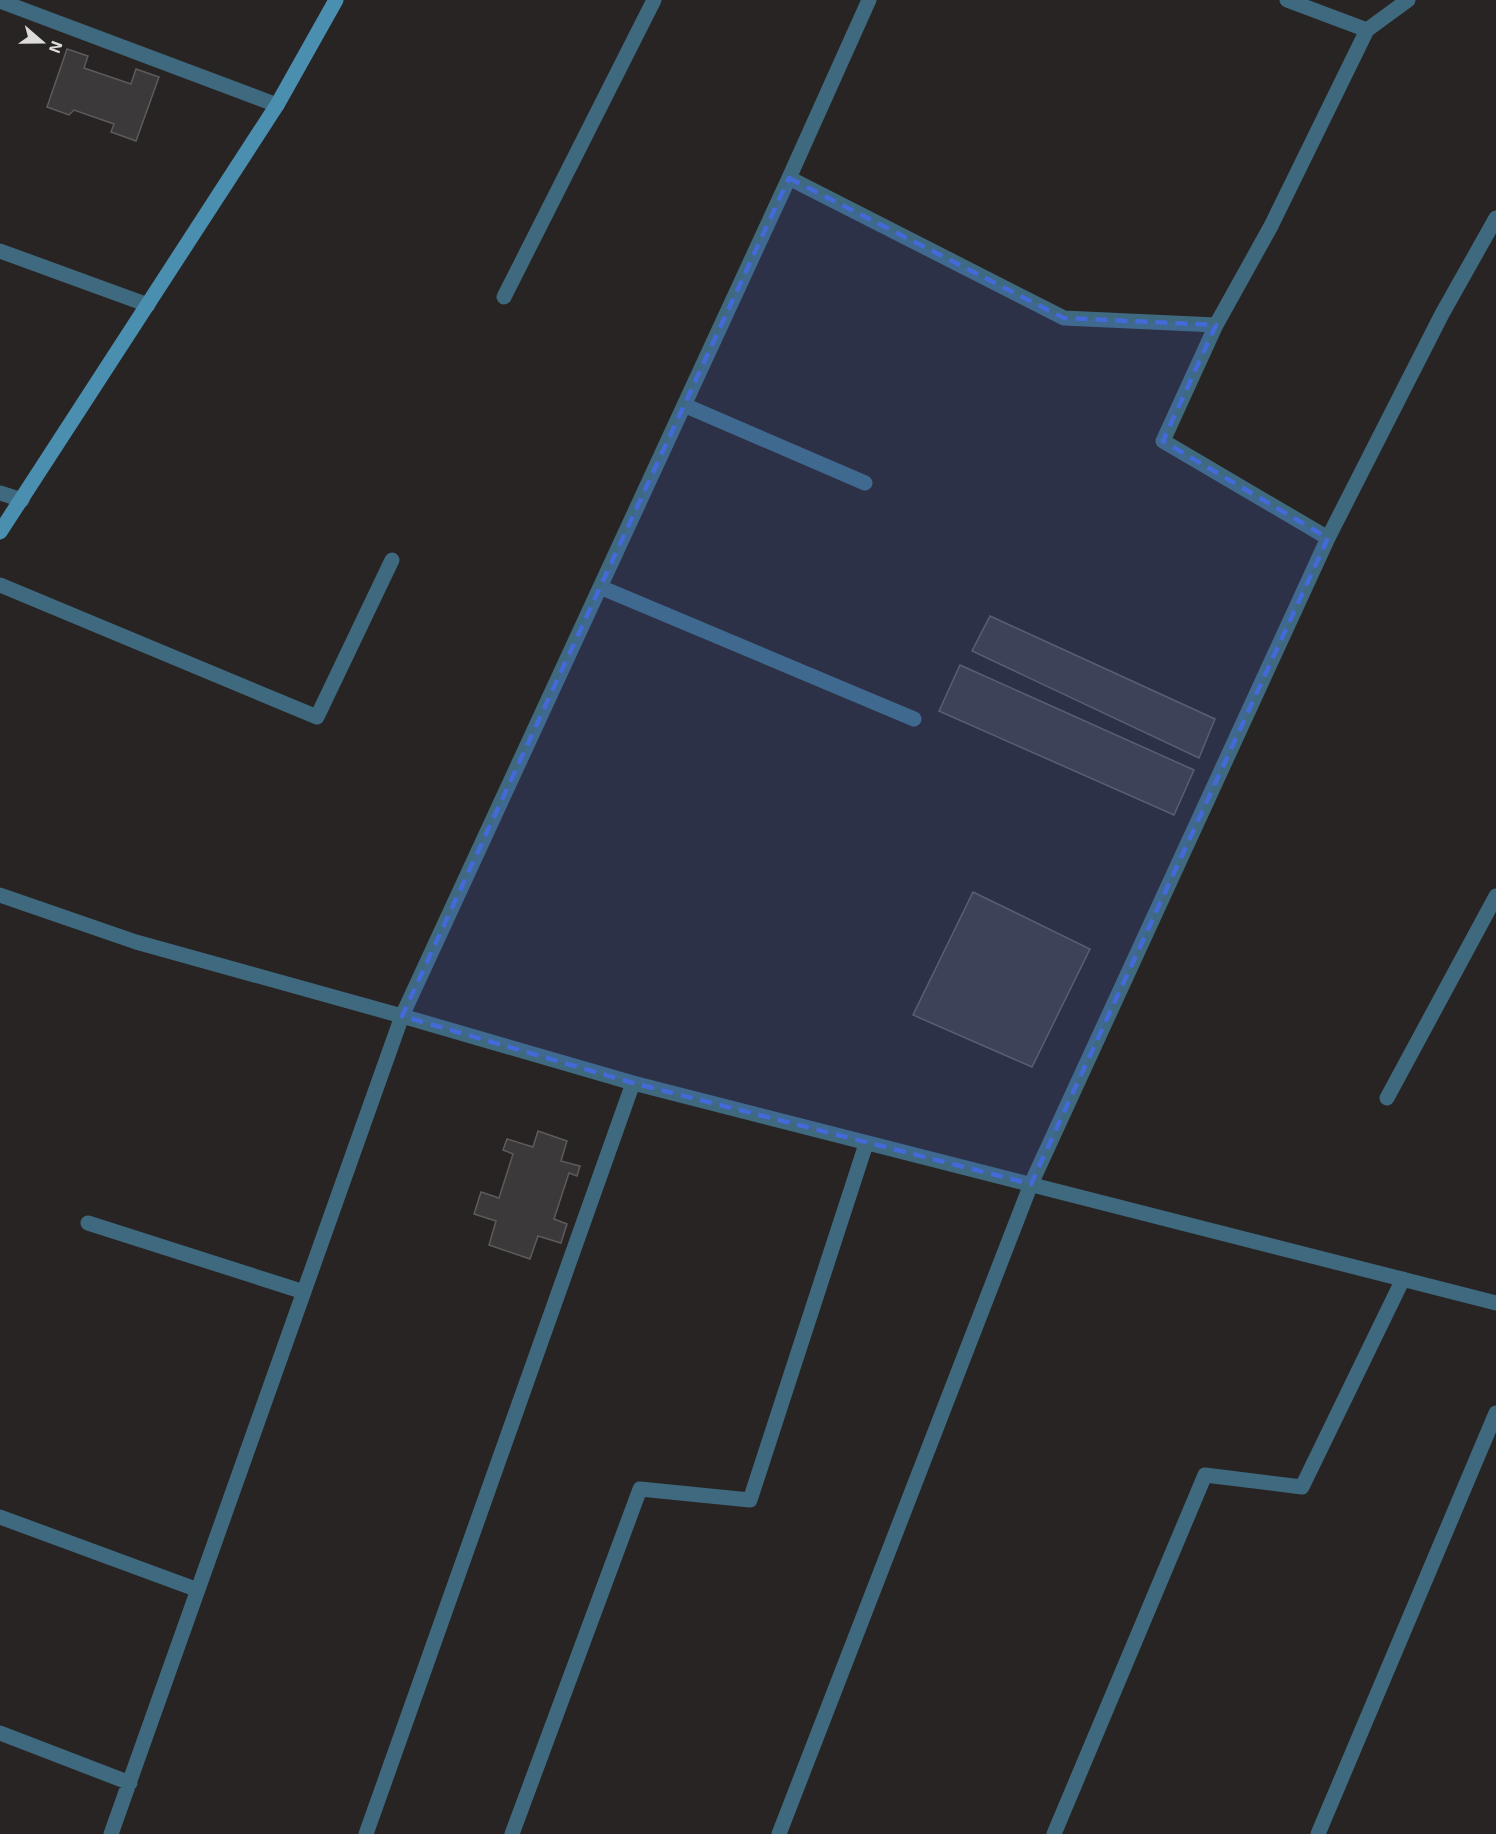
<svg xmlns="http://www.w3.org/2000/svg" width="1496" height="1834" viewBox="0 0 1496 1834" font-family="'Exo 2',sans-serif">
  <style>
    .building { fill: #3c393a; stroke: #5e5b5d; stroke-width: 1.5 }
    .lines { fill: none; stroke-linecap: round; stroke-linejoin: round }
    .street { stroke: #3f697e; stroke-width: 15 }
    .secondary { stroke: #4a8fb0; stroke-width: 15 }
    .marked { fill: #446ad9; fill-opacity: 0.2; stroke: #446ad9; stroke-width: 4.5; stroke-dasharray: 12 8; stroke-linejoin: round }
  </style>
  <rect width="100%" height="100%" fill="#272423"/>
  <path class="building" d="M67,49l21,7 -4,12 47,16 5,-15 23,8 -23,64 -25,-9 3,-8 -40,-14 -5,5 -22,-8z
    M990,616l225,103 -16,39 -227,-107z
    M960,665l234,105 -20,45 -235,-104z
    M973,892l117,57 -58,118 -119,-52z
    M538,1131l29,10 -6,20 19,5 -3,10 -8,-3 -15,46 13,5 -6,19 -23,-7 -8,23 -41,-14 7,-24 -22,-7 7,-22 18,6 14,-44 -10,-4 4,-11 26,8z"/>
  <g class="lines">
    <path class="street" d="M1287,0l80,30 41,-30
      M0,1l277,104
      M789,178l275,140 152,7 55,-99 96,-196
      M0,251l148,54
      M504,297l150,-297
      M1216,325l-53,116 165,97
      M684,405l181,78
      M0,493l22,7
      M0,585l317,132 75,-157
      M600,587l314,132
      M0,895l136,47 266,74 231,67 863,220
      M1387,1098l109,-202
      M88,1223l216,69
      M0,1517l198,73
      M0,1733l130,50
      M111,1834l291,-818 387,-838 80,-178
      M366,1834l267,-751
      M512,1834l128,-345 110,11 116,-356
      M779,1834l252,-650 297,-646 114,-224 54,-96
      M1054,1834l151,-359 97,12 101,-208
      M1318,1834l178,-421"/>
    <path class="secondary" d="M0,532l277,-427 59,-105"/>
  </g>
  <path class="marked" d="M789,178l275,140 152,7 -53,116 165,97 -297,646 -398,-101 -231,-67z"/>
  <g transform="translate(42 42) rotate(110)" stroke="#272423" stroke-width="4.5" paint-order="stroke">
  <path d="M0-4.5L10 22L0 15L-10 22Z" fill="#dedcdb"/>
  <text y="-9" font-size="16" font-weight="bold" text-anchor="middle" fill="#dedcdb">N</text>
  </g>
</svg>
